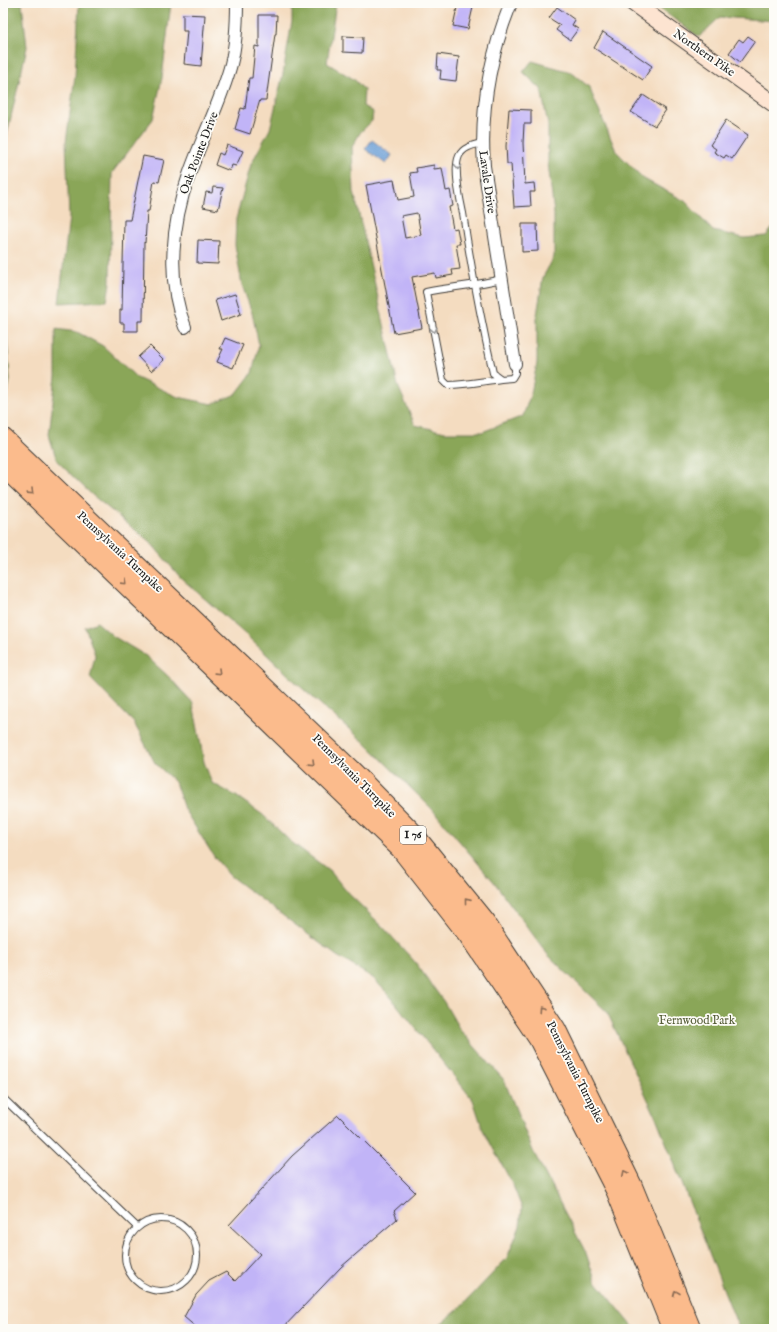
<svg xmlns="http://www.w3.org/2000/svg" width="777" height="1332" viewBox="0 0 777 1332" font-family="'IM FELL English',serif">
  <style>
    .forest { fill: #8aa658; stroke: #53613a }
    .water { fill: #6b9ed6; stroke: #445d79 }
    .building { fill: #c1b4f7; fill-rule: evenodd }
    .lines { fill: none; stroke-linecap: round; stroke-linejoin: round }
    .service-casing { stroke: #3c3935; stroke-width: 8 }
    .minor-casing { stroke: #3c3935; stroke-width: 14 }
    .secondary-casing { stroke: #3c3935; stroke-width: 18 }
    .motorway-casing { stroke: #3c3935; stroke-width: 23 }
    .service { stroke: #fff; stroke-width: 6 }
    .minor { stroke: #fff; stroke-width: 12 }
    .secondary { stroke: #fde4d1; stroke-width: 16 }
    .motorway { stroke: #fbbb8c; stroke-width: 21 }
    .oneway { stroke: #999 }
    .oneway2 { stroke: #8c6c54 }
    .labels { text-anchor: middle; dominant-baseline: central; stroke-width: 3.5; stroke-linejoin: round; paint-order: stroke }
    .shield { fill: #fdfcf7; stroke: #605f5e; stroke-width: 1 }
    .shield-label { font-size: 11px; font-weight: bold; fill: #1c1c1c }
    .street-label { font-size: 12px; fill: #1c1c1c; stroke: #fdfcf7 }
    .park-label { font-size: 12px; fill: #565d38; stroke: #fdfcf7 }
  </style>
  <rect width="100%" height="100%" fill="#fdfcf7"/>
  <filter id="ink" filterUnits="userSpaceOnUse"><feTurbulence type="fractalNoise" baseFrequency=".025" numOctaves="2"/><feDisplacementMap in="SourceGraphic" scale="8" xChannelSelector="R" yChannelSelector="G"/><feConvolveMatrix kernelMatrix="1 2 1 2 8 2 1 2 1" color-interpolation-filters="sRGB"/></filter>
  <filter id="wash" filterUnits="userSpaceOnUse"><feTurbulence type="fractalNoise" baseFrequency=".012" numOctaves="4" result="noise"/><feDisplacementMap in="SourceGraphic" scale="16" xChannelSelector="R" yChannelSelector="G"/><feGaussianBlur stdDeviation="0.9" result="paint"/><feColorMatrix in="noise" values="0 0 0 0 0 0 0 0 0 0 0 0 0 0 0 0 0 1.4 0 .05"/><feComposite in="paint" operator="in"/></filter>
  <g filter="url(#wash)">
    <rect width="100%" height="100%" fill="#f4dcc0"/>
    <path class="forest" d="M3,3h19l5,44 -24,105z
      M79,3h92l-9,75 -9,41 -41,54 -2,110 -3,18 -48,2 10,-86 -3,-75 9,-66z
      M292,3h44l-9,60 28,17 9,10 -1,16 10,6 -1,9 -12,12 -8,14 2,45 44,194 17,39 30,7h37l41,-16 8,-23 6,-30v-48l6,-38 11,-20v-43l-6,-51v-38l-7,-36 -18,-17 9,-11 39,11 18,15 27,64 28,28 41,22 28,30 31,7 22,-2 8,-10v1103h-35l-83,-212 -49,-105 -59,-57 -54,-73 -62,-73 -69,-68 -59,-51 -58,-55 -65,-57 -31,-36 -59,-48 -34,-33 -8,-26 7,-59v-47l21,3 26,14 34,32 41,19 34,7 24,-10 16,-21 7,-28 -7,-32 -10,-28 -7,-40 1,-26 15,-55 19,-35 13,-55 9,-53z
      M652,3h122v18l-54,-4 -21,20z
      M3,222l1,14 -1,49 7,95 -4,21 -3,-4z
      M97,622l16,14 33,20 22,20 25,27 11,59 8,21 24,13 27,19 27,26 40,30 18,22 35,34 32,35 29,40 16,28 44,50 29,71 53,102 9,27 40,49h-201l25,-20 48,-51 13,-32 2,-18 -10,-25 -29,-53 -10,-30 -84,-105 -16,-17 -36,-22 -107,-80 -15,-18 -31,-49 -9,-27 -20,-19 -21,-40 -44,-45 5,-23 -10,-28z"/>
    <path class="water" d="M372,140l20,15 -6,9 -21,-15z"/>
    <g id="blocks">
      <path class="building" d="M458,3h16l-6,26 -15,-3z
        M557,7l18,13 -3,5 6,4 -8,11 -14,-10 4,-5 -11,-7z
        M183,14l22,1 -4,51 -17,-2 3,-33h-4z
        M259,15h18l-1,19h-1l-9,66h-6l-10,34 -15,-5 6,-21 4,1 4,-31h3l3,-32 4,1z
        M603,32l49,34 -9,14 -49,-32z
        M343,36l20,1 -1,16 -19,-1z
        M748,36l7,5 -15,21 -11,-9 10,-14 4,3z
        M438,54l21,3 -3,24 -16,-2 1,-9h-4z
        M643,95l23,15 -11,16 -24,-14z
        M509,109l22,1v14h-7l-1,19 2,41 9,-1 1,9h-5l1,14 -17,1 -3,-43h-4l-1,-18z
        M726,120l22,15 -16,24 -6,-4 -2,3 -10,-6 2,-3 -6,-4z
        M227,145l16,6 -7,15 -4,-1 -2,6 -15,-6 4,-12 4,2z
        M143,156l21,4 -5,22 -5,-1 -5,30h-2l-2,32 -1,-1 -1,79h-5v10h-14v-8h-4v-13h2l2,-90h6z
        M434,165v4l8,-1 4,23 4,-1 3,16 -4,1 4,22 4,-1 3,16h-4l4,25 -8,1 1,5 -17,3 -1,-5 -23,4 10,51 -28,5 -28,-148 28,-5 4,20 16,-3 -4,-24 7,-1 -1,-4zM417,213l4,22 -16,3 -4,-22z
        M213,187l10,1 -5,22 -15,-3 3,-15 6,1z
        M522,224h15l1,27 -16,1z
        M198,240l21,1 -1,23 -21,-1z
        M235,294l6,20 -20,7 -6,-21z
        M225,338l18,7 -10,23 -16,-6 6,-13h-3z
        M150,346l14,14 -13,11 -13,-14z
        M338,1115l77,77 -21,19 3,8 -56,48 -59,62h-84l-14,-12 12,-22 13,-14 17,-9 9,9 25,-27 -31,-29 63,-69z"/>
    </g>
  </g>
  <g filter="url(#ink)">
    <use href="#blocks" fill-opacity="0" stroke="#3c3935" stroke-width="1"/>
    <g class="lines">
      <g class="service-casing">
        <path id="service" d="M482,143c-8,2 -19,4 -23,13 -6,13 1,43 4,57 8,54 18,107 30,160l8,6 11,-1 3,-5v-9
          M501,379c-17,2 -35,6 -53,6l-5,-5 -17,-88c26,-5 51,-7 76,-13
          M3,1098l134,129
          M125 1255a36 36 0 1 1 72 0a36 36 0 1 1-72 0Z"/>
      </g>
      <g class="minor-casing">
        <path id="minor" d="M511,3c-21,52 -31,106 -27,163l31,198
          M185,327c-19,-47 -13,-104 4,-152 13,-38 32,-73 42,-111 5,-20 6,-41 6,-61"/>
      </g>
      <g class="secondary-casing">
        <path id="secondary" d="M633,3l141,101"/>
      </g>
      <g class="motorway-casing">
        <path id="motorway" d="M3,439l352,336 55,56 74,91 71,107 76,156 59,144
          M3,465l398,383 69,88 69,102 78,153 56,138"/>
      </g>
      <use href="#service" class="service"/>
      <use href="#minor" class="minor"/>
      <use href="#secondary" class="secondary"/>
      <use href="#motorway" class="motorway"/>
    </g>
    <defs><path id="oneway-chevron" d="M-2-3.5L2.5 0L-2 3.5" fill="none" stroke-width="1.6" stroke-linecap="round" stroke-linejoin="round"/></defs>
    <g class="oneway">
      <use href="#oneway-chevron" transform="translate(458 167) rotate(96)"/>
      <use href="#oneway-chevron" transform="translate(434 330) rotate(79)"/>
    </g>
    <g class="oneway2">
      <use href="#oneway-chevron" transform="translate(31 492) rotate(44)"/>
      <use href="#oneway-chevron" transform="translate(125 582) rotate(44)"/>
      <use href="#oneway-chevron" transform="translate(218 672) rotate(44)"/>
      <use href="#oneway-chevron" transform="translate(312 763) rotate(44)"/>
      <use href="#oneway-chevron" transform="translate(467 901) rotate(-129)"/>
      <use href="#oneway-chevron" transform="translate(541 1008) rotate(-124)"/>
      <use href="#oneway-chevron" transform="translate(625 1173) rotate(-116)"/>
      <use href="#oneway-chevron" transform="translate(676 1293) rotate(-112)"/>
    </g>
  </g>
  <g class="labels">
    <rect class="shield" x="400" y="826" width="26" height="18" rx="3"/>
    <g class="shield-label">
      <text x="413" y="835">I 76</text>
    </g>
    <g class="street-label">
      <text transform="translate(704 53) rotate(35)">Northern Pike</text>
      <text transform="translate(199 153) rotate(-69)">Oak Pointe Drive</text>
      <text transform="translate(487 182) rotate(82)">Lavale Drive</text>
      <text transform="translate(120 552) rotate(43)">Pennsylvania Turnpike</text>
      <text transform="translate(354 776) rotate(45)">Pennsylvania Turnpike</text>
      <text transform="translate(575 1072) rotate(63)">Pennsylvania Turnpike</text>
    </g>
    <g class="park-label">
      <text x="697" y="1020">Fernwood Park</text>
    </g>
  </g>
  <rect width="777" height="1332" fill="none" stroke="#fdfcf7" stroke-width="16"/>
</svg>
